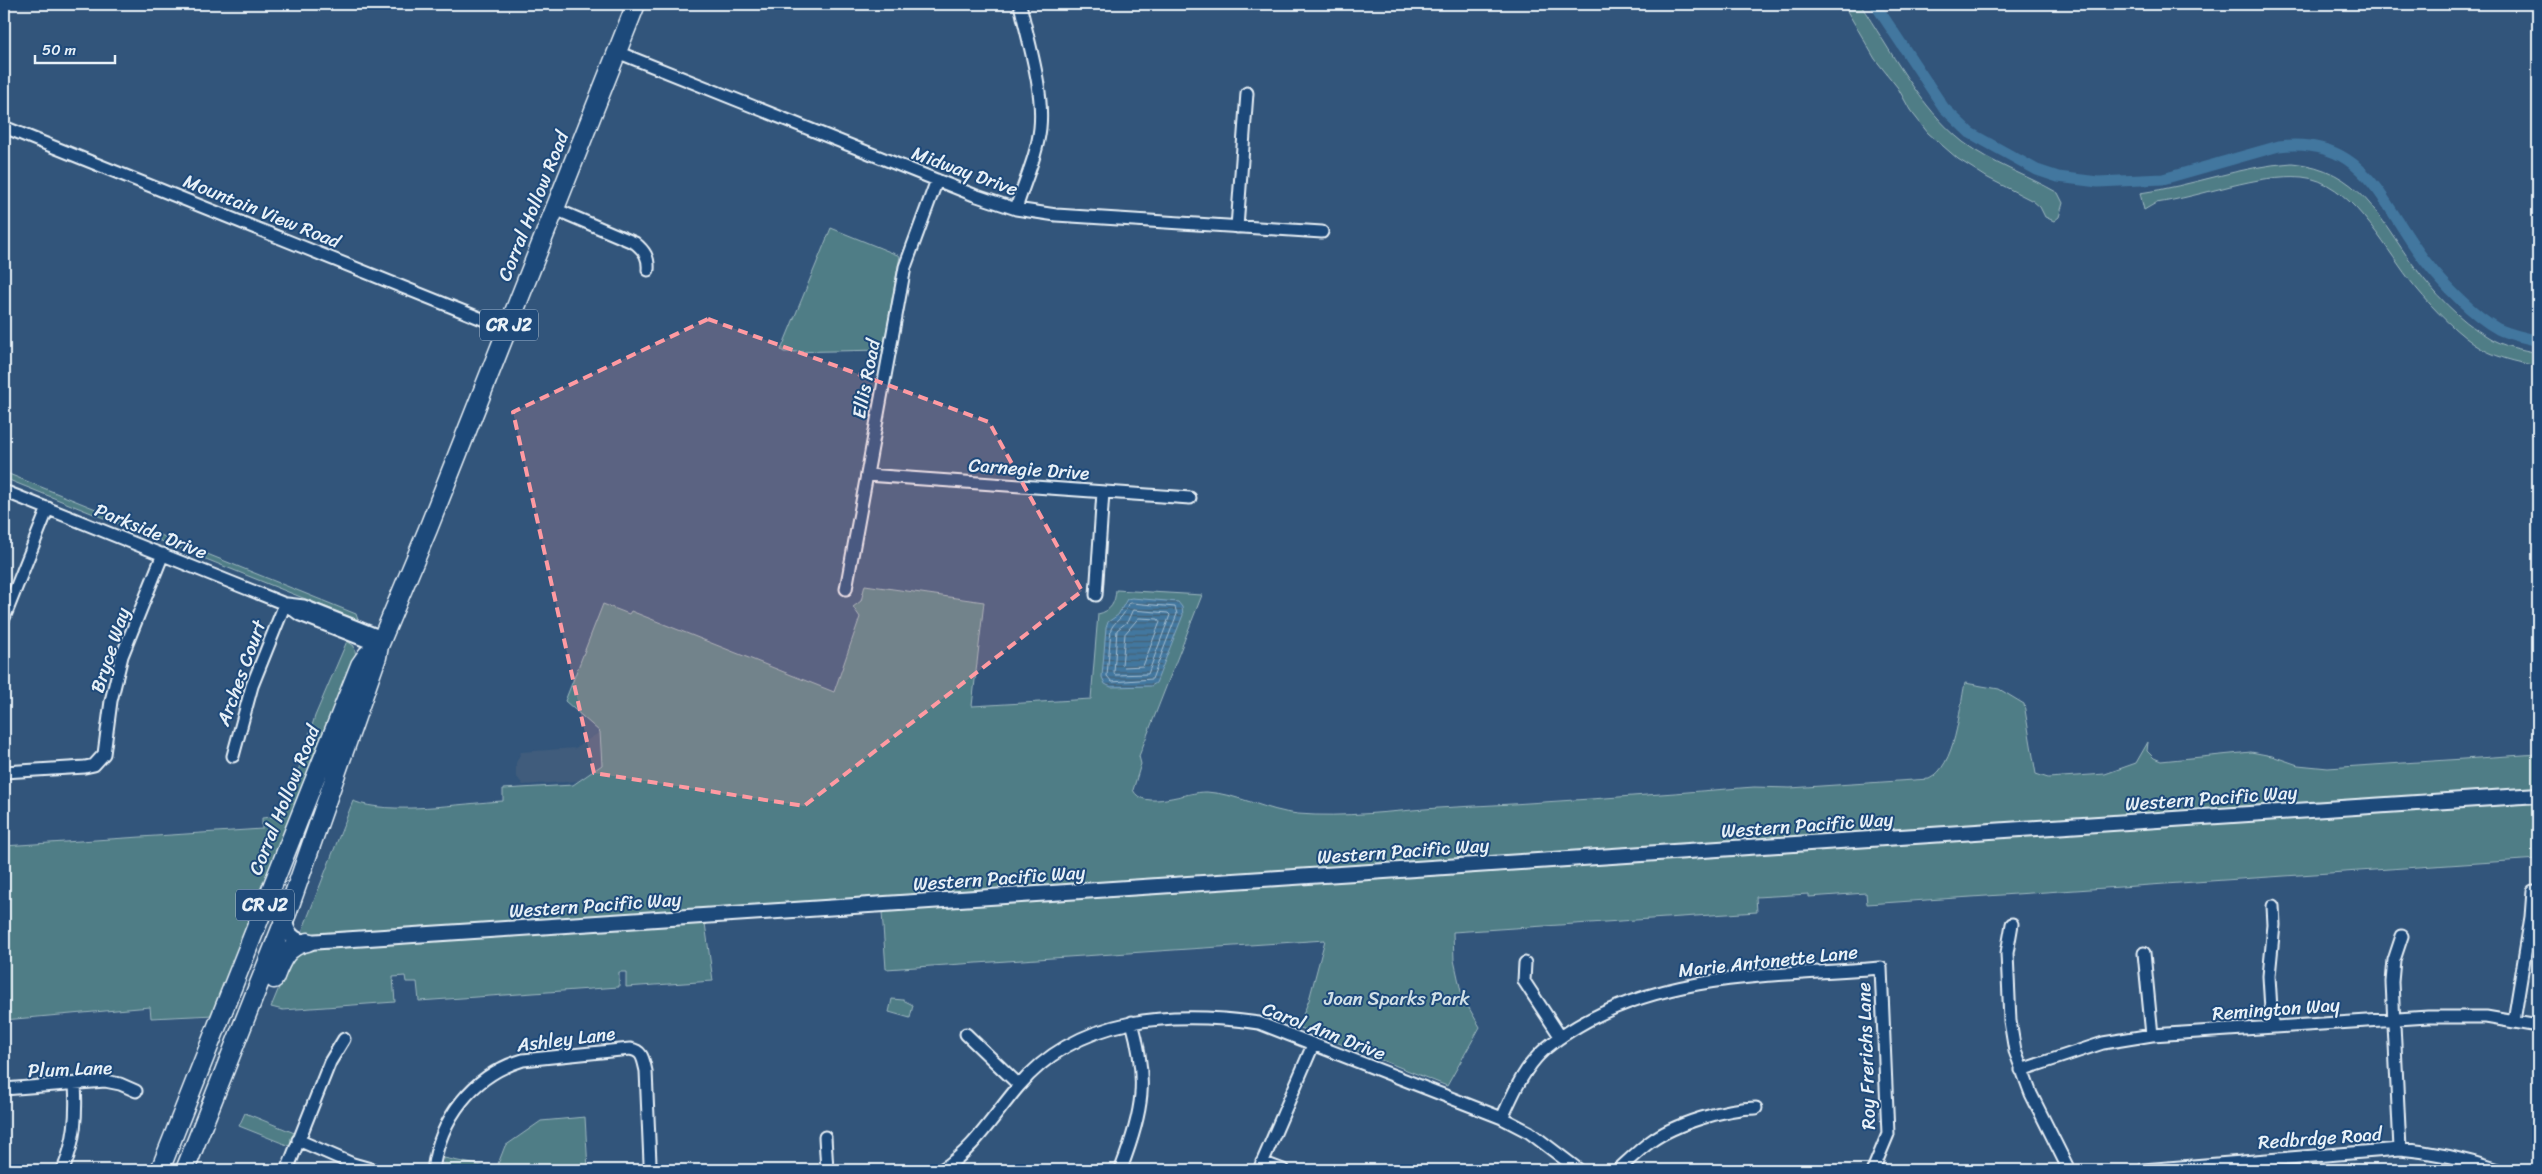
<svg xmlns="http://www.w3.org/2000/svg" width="2542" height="1174" viewBox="0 0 2542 1174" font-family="Sriracha,sans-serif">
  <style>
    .built { fill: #3f5c7c }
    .green { fill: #507d86; stroke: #9cb7bf }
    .water { fill: url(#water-rules); stroke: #84a8c3 }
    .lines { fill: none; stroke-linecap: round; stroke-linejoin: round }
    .shore { stroke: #a6c0d4; stroke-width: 1 }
    .canal { stroke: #42779f; stroke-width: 11 }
    .minor-casing { stroke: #e8f1f8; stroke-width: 15 }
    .tertiary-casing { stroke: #e8f1f8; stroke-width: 18 }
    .primary-casing { stroke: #e8f1f8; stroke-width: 21 }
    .minor { stroke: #1f4a7a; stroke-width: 11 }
    .tertiary { stroke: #1f4a7a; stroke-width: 14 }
    .primary { stroke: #1f4a7a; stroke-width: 18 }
    .marked { fill: #ff9aa2; fill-opacity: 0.2; stroke: #ff9aa2; stroke-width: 4; stroke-dasharray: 10 6; stroke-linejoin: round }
    .labels { text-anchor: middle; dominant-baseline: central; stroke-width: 4; stroke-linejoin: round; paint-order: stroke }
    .shield { fill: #1f4a7a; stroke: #acbfd2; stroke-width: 1 }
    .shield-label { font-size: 18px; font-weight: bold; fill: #e8f1f8 }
    .street-label { font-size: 19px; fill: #e8f1f8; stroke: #1f4a7a }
    .park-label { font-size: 19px; fill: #d1e0e7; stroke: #1f4a7a }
  </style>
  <defs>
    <pattern id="water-rules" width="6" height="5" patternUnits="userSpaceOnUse" patternTransform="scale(1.25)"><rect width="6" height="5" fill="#42779f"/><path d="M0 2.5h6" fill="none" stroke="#446074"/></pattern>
  </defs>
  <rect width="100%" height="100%" fill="#32557b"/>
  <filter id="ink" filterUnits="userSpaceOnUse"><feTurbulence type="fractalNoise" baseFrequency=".02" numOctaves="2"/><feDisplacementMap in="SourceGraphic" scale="10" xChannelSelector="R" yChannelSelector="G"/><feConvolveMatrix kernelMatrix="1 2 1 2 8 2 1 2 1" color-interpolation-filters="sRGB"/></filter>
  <g filter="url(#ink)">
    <path class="built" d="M600,732l2,33 -24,16 -55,4 -7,-9v-13l5,-11 54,-4z"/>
    <path class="green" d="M1843,4h17c30,45 60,104 103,138 29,22 64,33 95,51l5,10 -4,14 -5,4 -9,-4 -5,-10 -7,-6 -45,-23 -30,-19 -30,-26 -18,-23 -12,-22 -23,-29z
      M2292,163c68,6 86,54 122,103 19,26 45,54 74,71 15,10 33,12 50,16v13c-22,-4 -45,-9 -64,-22 -24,-17 -47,-42 -65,-65 -26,-34 -59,-98 -107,-102 -42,-4 -102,20 -146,26l-12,7 -4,-17c52,-7 100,-27 152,-30z
      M831,228l69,28 -17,94 -99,2 -3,-2z
      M4,472l352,142 2,6 -354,-142z
      M865,585l119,17 -12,104 119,-7 7,-85c13,-3 17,-11 18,-24l86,5 -63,161 2,8 -8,26c11,22 54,1 74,2 31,2 60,19 91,22 45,4 95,-3 140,-6 105,-5 211,-13 316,-21l36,1 139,-9c27,-13 30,-69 36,-96l34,6 25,15 12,70 12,4 57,-4 31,-11 12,-21 -1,9 7,7 7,3 90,-9 21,4 26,9 30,3 210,-14v37l-2225,148 -10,-4v-6l50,-128c37,15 109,2 150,0v-12l70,-4 29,-20 -2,-33 -35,-31 38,-97 26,10 2,-3 203,81 26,-75 -7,-10 8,-6z
      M347,641l7,5 2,10 -142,359 -63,3 -1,-11 -146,13v-174l258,-17v-11l19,-2 18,-48 16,-52z
      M2538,801v58l-671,45 -1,-11 -57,4v-3l-53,3 1,15 -304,20 1,28 8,36 18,31 -33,59 -149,-59 11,-27 16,-60 -439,29 -4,-57z
      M705,923l8,58 -87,6v-15h-7v15l-200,14 -2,-19h-11l-1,-6 -12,1 2,25 -112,8 -12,-3 21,-51 15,-7z
      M892,999l11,1 10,5 -3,13 -21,-6z
      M245,1113l52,21 -5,13 -53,-21z
      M585,1117l3,53h-146l2,-12 52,11 9,-23 36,-25z"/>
    <path class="water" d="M1132,598l46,4 4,5 1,8 -27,68 -5,3 -40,1 -6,-3 -3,-7 4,-49 2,-6 10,-7 9,-16z"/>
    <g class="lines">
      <path class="shore" d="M1132,603l43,4 2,7 -25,65 -40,3 -5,-6 4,-47c4,-9 13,-10 17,-25z
        M1133,610l35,3 2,2 -22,59 -33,1 -1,-2 3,-43 10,-8z
        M1139,618l19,1 2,3 -17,44 -19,1 -2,-2 3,-31z"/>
      <path class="canal" d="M1875,4l69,104 26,25 67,37 21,7 40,5 65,-3 116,-33c88,-10 103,60 147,116 17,22 47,53 72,67 12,6 27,8 40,12"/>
      <g class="minor-casing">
        <path id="minor" d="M617,52l357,143 42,14 40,6 266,17
          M4,127l503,202
          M555,209l80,34c10,8 14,15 13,27
          M1016,209c8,-27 21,-53 24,-81 4,-38 -12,-87 -20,-124
          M1237,227l10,-134
          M867,475l323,23
          M4,491l281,113 15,11 79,31
          M846,589l59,-322 32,-87
          M1096,595l7,-103
          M287,604l17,2 78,31
          M4,618l44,-110
          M233,756l19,-70 33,-82
          M4,772l81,-5 9,-2 10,-11 7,-53 11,-45 41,-102
          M2012,924l-5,29 3,68 5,30 16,43 38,76
          M2144,953l8,82
          M1525,963l-1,18 36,55
          M2514,1021l17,-104 2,-26
          M2272,1026l-3,-50 5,-51 -1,-19
          M966,1034l53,51
          M2021,1070l82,-27 49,-8 276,-18h58l52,9
          M4,1089l101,-8 15,3 16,7
          M1502,1118c9,-20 19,-43 34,-60 11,-13 27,-23 42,-32 91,-54 200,-50 303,-58l7,166 -15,36
          M825,1137l2,33
          M298,1140l55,24 21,6
          M2400,1149l-8,-167 2,-22 8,-24
          M1262,1162l21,8
          M1122,1166c21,-55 26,-86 10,-144
          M63,1170c12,-29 14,-55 12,-86
          M287,1170l43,-108 14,-23
          M433,1170c7,-51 39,-95 90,-110l107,-11c13,2 13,10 16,22l4,92 3,7
          M941,1170c32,-19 53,-55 77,-83 60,-72 155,-76 241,-64l243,95 27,14 50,38
          M1259,1170l54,-125
          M1618,1170c10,-9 21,-20 32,-28 24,-18 76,-34 106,-34
          M2143,1170l257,-21c35,3 65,10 98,21"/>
      </g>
      <g class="tertiary-casing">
        <path id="tertiary" d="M285,918c0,14 9,24 23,24l2230,-147"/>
      </g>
      <g class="primary-casing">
        <path id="primary" d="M274,979c7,-18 12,-33 34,-37
          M160,1170l200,-505 7,-10 12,-9
          M185,1170l103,-259 89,-254 2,-11 49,-117 208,-525"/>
      </g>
      <use href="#minor" class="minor"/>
      <use href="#tertiary" class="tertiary"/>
      <use href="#primary" class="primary"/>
    </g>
  </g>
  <path class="marked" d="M708,319l281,103 93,169 -278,215 -210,-33 -81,-361z"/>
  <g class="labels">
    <g class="shield">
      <rect x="480" y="309.5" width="58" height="31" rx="4"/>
      <rect x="236" y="889.5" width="58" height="31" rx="4"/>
    </g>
    <g class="shield-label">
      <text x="509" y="325">CR J2</text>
      <text x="265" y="905">CR J2</text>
    </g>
    <g class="street-label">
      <text transform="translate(965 171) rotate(20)">Midway Drive</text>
      <text transform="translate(533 206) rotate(-68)">Corral Hollow Road</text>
      <text transform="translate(262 211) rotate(22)">Mountain View Road</text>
      <text transform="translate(866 379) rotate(-79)">Ellis Road</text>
      <text transform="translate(1029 469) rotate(4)">Carnegie Drive</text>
      <text transform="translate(151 531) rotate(22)">Parkside Drive</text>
      <text transform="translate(110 650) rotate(-72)">Bryce Way</text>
      <text transform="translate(241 673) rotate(-70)">Arches Court</text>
      <text transform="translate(2211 798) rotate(-4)">Western Pacific Way</text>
      <text transform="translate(284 800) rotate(-68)">Corral Hollow Road</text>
      <text transform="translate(1807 825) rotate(-4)">Western Pacific Way</text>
      <text transform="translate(1403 851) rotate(-4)">Western Pacific Way</text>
      <text transform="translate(999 878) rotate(-4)">Western Pacific Way</text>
      <text transform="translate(595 905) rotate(-4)">Western Pacific Way</text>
      <text transform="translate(1768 961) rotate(-6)">Marie Antonette Lane</text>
      <text transform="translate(2276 1009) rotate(-4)">Remington Way</text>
      <text transform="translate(1324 1031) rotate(21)">Carol Ann Drive</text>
      <text transform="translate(566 1039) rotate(-7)">Ashley Lane</text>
      <text transform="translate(1866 1056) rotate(-92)">Roy Frerichs Lane</text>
      <text transform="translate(70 1069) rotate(-2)">Plum Lane</text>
      <text transform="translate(2320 1138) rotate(-4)">Redbrdge Road</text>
    </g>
    <g class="park-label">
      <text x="1397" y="998">Joan Sparks Park</text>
    </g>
  </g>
  <rect width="2542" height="1174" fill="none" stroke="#1f4a7a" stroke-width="20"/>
  <rect x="10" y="10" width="2522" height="1154" fill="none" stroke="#e8f1f8" stroke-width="2" filter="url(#ink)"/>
  <path d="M35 55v8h80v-8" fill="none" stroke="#e8f1f8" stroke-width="2.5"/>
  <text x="42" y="55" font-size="15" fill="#e8f1f8" stroke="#1f4a7a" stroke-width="4" paint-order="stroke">50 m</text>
</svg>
